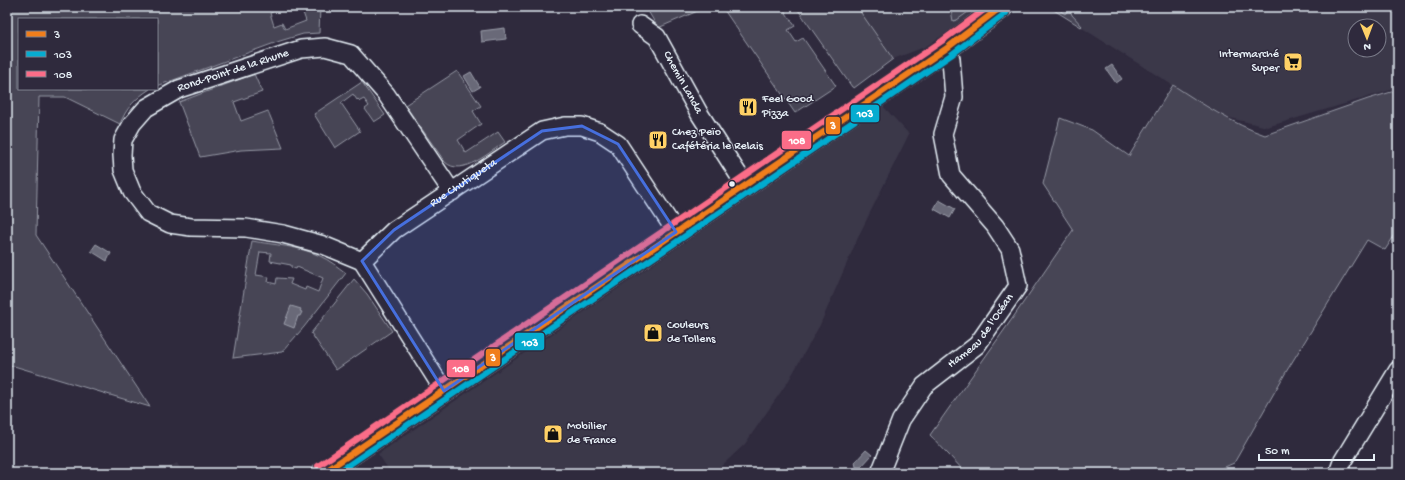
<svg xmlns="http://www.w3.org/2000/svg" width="1405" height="480" viewBox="0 0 1405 480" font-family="'Gochi Hand',sans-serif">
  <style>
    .built { fill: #3b3749; fill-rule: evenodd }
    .green { fill: #464455; stroke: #979aa6; fill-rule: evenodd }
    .water { fill: #696978; stroke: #9c9fab }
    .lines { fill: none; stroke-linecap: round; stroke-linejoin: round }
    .minor-casing { stroke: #e8f1f8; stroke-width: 20 }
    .primary-casing { stroke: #e8f1f8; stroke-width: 25 }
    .minor { stroke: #2f2a3d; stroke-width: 17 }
    .primary { stroke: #2f2a3d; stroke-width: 22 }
    .bus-1-casing { stroke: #2f2a3d; stroke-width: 9 }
    .bus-2-casing { stroke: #2f2a3d; stroke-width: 9 }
    .bus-3-casing { stroke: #2f2a3d; stroke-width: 9 }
    .bus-1 { stroke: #f07e1c; stroke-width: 6 }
    .bus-2 { stroke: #06acd0; stroke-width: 6 }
    .bus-3 { stroke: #fb6d88; stroke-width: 6 }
    .marked { fill: #466fde; fill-opacity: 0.2; stroke: #466fde; stroke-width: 3; stroke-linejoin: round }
    .bus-dot { fill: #e8f1f8; stroke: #2f2a3d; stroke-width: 1.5 }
    .labels { text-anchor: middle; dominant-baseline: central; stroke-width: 3; stroke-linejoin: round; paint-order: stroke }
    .poi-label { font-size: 12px; fill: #e8f1f8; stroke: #2f2a3d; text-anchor: start }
    .street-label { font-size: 12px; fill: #e8f1f8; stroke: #2f2a3d }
    .line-badge { stroke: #2f2a3d; stroke-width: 1.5 }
    .badge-label { font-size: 11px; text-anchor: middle; font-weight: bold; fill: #fff }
  </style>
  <rect width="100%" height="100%" fill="#2f2a3d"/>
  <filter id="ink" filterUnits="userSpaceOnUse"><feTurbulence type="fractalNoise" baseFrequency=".025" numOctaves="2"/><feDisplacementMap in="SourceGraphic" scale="8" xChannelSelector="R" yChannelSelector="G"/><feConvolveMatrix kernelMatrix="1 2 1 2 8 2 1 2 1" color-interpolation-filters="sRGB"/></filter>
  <g filter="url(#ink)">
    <path class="built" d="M857,7h174l-138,52z
      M1049,7h349v81l-131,39 -41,-10 -35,-20zM1355,26h24v24h-24z
      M883,106l26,28 -49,99 -40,92 -31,55 -44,64 -31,29h-323l-13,-19z
      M177,463l6,10h-24z"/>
    <path class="green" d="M7,7h279l-16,6 4,13 8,-3 3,6 21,-8 -5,-14h19l-1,26 -16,1 -23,7 -123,45v-67h-138v70h131c-14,9 -24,19 -30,35l-55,-27h-26l-3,138 114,172 -136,-41 -7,1z
      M613,7h94l-49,21 -10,-17h-22z
      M722,7h60l13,19 -7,4 8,12 7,-4 33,48 -41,27z
      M796,7h61l36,52 -39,29 -2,-1z
      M955,7h20l-18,13 -4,1 -2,-11z
      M1049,7h10l-1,2 7,5 3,-4 -4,-3h5l3,8 10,11 -1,1z
      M457,71l24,35 -8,5 8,13 -23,16 8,13 32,-21 7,10c-14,9 -44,36 -60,20l-40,-57z
      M254,74l8,18 -28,10 7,19 27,-10 15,37 -42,2 -41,7 -21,-55z
      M362,82l23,33 -11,7 -9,-13 4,-3 -5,-7 -4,2 -2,-2 -1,1 -4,-6 -12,9 19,28 -25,17 -21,-34z
      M1173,85c27,18 62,40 92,50l103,-36 30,-9v140l-13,20 -18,-10 -81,132 -52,91 -23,10h-245l-36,-38 82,-116 61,-89 -30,-46 17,-66 32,12 37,26z
      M252,241c22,4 47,5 68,15 9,4 18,11 26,17l-42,54 -22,25 -49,6zM260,252l11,1 -1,8 21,4v2l5,2 1,-2 26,11 -5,14 -12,-5 -1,3 -15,-6 2,-5 -15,-1 -1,6 -8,-2 1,-5 -13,-2z
      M354,279l13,15 25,37 -56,39 -25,-37z"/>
    <path class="water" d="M505,28l1,11 -24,3 -1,-11z
      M1112,65l10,14 -6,4 -10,-14z
      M471,72l9,15 -7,4 -9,-15z
      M939,200l16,9 -5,9 -16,-9z
      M96,244l15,9 -4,8 -16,-10z
      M291,306l10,3 -1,2 2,1 -2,4h-2l-4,12 -10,-4z
      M866,450l6,5 -11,12h-5l-1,-5z"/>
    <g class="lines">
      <g class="minor-casing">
        <g id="minor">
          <path id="s1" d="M640,25l17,12 42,76 46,72"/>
          <path id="s2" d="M362,261l-39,-16 -40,-11 -37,-6 -55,-1 -21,-3 -22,-11 -16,-21 -9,-22 -1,-15 1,-15 9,-16 14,-16 33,-19 122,-40 24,-2 26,7 35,40 66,98"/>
          <path id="s3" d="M444,391l-82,-130 32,-31 148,-99 23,-5h17l18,6 18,12 58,88"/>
          <path id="s4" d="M880,473l21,-53 23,-34 53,-41 41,-59 -8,-37 -15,-23 -44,-51 -8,-41 11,-37 -3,-38 -4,-11"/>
          <path d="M1338,473l4,-11 56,-92"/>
        </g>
      </g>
      <g class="primary-casing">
        <path id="primary" d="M323,473l590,-402 34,-23 54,-41"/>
      </g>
      <use href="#minor" class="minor"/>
      <use href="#primary" class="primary"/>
      <g class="bus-1-casing">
        <path id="bus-1" d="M323,473l624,-425 54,-41"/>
      </g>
      <g class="bus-2-casing">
        <path id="bus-2" d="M337,473l614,-418 55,-42"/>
      </g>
      <g class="bus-3-casing">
        <path id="bus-3" d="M318,466l624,-425 46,-34"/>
      </g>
      <use href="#bus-1" class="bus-1"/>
      <use href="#bus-2" class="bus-2"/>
      <use href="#bus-3" class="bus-3"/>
    </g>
  </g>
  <path class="marked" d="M582,126l36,18 58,88 -232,159 -82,-130 32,-31 148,-99z"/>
  <defs>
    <g id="supermarket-square" transform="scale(1)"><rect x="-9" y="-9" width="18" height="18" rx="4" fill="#ffd166" stroke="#2f2a3d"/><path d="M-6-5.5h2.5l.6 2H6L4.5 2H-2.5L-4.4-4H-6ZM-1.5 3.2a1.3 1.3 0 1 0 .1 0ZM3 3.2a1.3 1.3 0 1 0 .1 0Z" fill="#111"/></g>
    <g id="restaurant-square" transform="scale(1)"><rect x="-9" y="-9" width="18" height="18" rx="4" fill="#ffd166" stroke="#2f2a3d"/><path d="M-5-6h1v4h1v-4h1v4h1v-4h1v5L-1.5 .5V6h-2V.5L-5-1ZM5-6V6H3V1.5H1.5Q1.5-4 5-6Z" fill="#111"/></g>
    <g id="shop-square" transform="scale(1)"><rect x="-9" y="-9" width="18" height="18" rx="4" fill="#ffd166" stroke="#2f2a3d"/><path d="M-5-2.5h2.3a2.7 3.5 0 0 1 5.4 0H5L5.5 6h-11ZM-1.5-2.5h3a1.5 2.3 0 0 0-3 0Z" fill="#111"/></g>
  </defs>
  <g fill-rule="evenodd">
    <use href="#supermarket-square" x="1293" y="62"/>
    <use href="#restaurant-square" x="748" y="107"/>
    <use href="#restaurant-square" x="658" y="140"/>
    <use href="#shop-square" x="653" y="333"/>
    <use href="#shop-square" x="553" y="434"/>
  </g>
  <circle class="bus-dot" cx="732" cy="184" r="3.5"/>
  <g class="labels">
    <g class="poi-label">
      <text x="1279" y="55" text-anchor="end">Intermarché<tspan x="1279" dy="14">Super</tspan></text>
      <text x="762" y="100">Feel Good<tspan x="762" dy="14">Pizza</tspan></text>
      <text x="672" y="133">Chez Peïo<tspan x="672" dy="14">Cafétéria le Relais</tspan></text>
      <text x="667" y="326">Couleurs<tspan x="667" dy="14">de Tollens</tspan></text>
      <text x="567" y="427">Mobilier<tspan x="567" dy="14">de France</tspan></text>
    </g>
    <g class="street-label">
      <text stroke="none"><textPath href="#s2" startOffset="437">Rond-Point de la Rhune</textPath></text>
      <text stroke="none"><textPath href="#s1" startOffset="73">Chemin Landa</textPath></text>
      <text stroke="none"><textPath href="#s3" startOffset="282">Rue Chutiqueta</textPath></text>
      <text stroke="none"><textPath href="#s4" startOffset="178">Hameau de l'Océan</textPath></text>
    </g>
  </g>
  <g class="line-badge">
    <rect x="850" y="104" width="30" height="19" rx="4" fill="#06acd0"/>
    <rect x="825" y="116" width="16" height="19" rx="4" fill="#f07e1c"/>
    <rect x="781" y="130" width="31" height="20" rx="4" fill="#fb6d88"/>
    <rect x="514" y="332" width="31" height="19" rx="4" fill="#06acd0"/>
    <rect x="485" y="348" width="16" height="19" rx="4" fill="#f07e1c"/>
    <rect x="446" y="359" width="30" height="19" rx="4" fill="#fb6d88"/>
  </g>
  <g class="badge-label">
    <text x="865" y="117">103</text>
    <text x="833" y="129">3</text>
    <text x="797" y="144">108</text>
    <text x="530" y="346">103</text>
    <text x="493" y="361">3</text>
    <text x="461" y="372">108</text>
  </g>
  <rect width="1405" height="480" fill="none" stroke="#2f2a3d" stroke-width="24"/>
  <rect x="12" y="12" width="1381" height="456" fill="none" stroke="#e8f1f8" stroke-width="1.5" filter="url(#ink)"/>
  <rect x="18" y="18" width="140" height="72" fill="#2f2a3d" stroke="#797a88"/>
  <rect x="26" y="31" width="20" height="6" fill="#f07e1c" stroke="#797a88"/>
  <text x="54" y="38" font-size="12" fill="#e8f1f8">3</text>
  <rect x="26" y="51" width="20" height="6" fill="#06acd0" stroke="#797a88"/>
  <text x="54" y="58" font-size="12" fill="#e8f1f8">103</text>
  <rect x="26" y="71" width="20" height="6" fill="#fb6d88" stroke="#797a88"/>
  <text x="54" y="78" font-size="12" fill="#e8f1f8">108</text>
  <g transform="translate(1367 38) rotate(179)"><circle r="19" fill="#2f2a3d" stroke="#797a88"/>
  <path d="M0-3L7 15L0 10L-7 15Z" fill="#ffd166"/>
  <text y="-6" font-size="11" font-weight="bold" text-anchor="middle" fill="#e8f1f8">N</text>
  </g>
  <path d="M1259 454v6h115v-6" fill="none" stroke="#e8f1f8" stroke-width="2"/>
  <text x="1265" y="454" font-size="12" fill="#e8f1f8" stroke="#2f2a3d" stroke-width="3" paint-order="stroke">50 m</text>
</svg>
